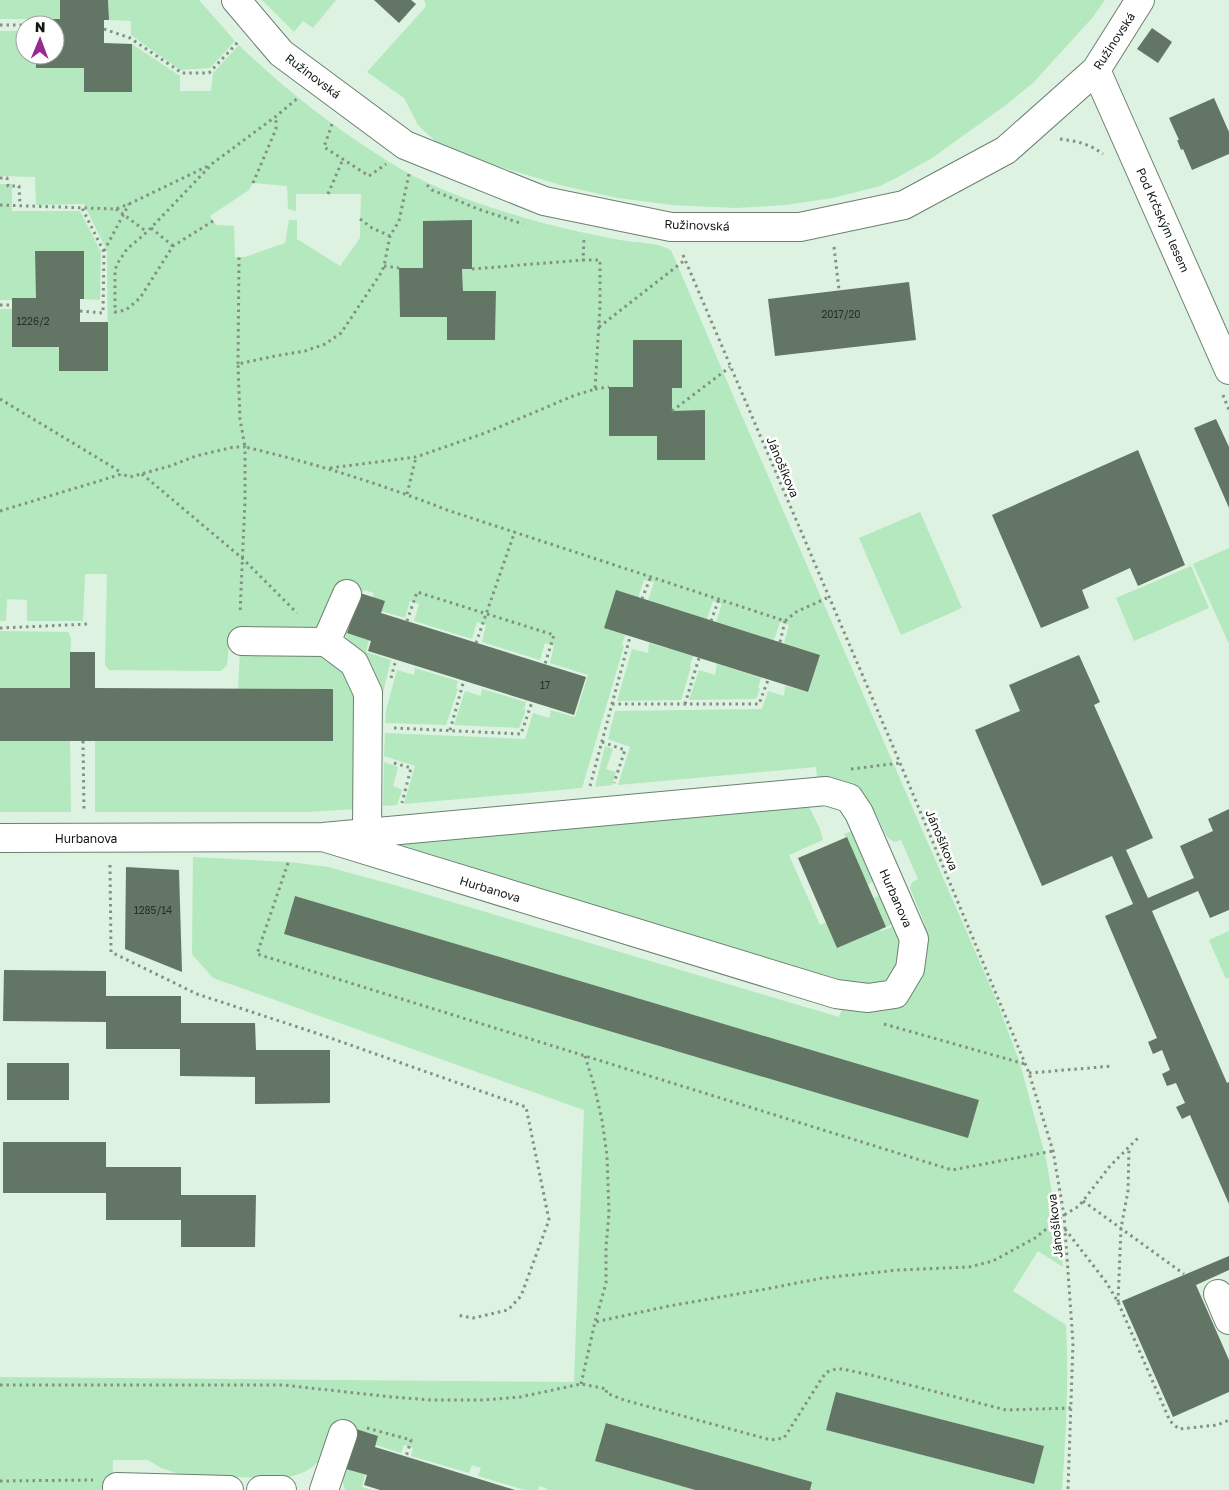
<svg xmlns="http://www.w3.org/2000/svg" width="1229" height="1490" viewBox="0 0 1229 1490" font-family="'Golos Text',sans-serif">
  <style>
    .green { fill: #b4e8be; fill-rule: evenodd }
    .building { fill: #637666 }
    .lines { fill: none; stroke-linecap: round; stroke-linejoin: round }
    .minor-casing { stroke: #6c8070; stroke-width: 30 }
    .path { stroke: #829184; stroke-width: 3; stroke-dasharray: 2.5 4; stroke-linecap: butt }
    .minor { stroke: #fff; stroke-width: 28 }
    .labels { text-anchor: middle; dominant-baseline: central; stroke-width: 5; stroke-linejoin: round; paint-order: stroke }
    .number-label { font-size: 10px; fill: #253027 }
    .street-label { font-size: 12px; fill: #101812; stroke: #fff }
  </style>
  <rect width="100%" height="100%" fill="#ddf2e0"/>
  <path class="green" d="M0,0h60v19h-60z
    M108,0h91l36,41 -25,27 -30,2 -49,-35v-14l-22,-1z
    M262,0h74l-23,28 -10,-7 -9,11z
    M424,0h681l-12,17 -60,66 -27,22 -74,53 -34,19 -18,9 -47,12 -48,7 -49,3 -64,-3 -54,-7 -54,-12 -104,-31 -21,-11 -17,-15 -4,-4 -14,-27 -37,-26 56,-62 3,-4z
    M0,31h25v24h11v13h48v24h48v-48l48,32v15h31l2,-18 26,-28c41,40 85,75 133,106 20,13 41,26 63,35 33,15 69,26 104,36 26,7 54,13 81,18 17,3 36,2 51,10l64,150 260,597 24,63 27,99 12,69 5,39 -25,-16 -25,40 53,34c3,55 0,110 -4,165h-252l2,-8 -205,-59 -12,38 100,29h-147v-1l-9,-3 -1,4h-13l-47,-14 3,-8 -9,-3 -3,8 -58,-17 2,-8 -9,-3 -3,8 -25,-8 2,-9 -42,-13c-12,33 -16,49 -53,55l-98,-2 -24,-8 -13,-8h-35l-1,30h-112v-113l574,5 10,-272 -371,-132 -21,-24 1,-97 96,5 39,5 70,19 441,131 3,-8 19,1 62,-40 4,-26 -3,-22 -14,-34 2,-6 6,-3 -17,-39 -6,2c-11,-4 -11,-13 -16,-22 -12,-24 -34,-42 -62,-43l-1,-10 -198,18 12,-38 -22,-8 7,-28 147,-2 6,-18 16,5 1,-10 23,6 12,-37 -36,-12 5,-18 -9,-3 -6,18 -58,-18 6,-18 -9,-3 -6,18 -59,-18 6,-19 -10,-2 -6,18 -22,-7 -12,37 21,7 -3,10 2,1 -42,142 -178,16 11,-38 -31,-10 1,-23 140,6 8,-26 16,5 2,-6h-1v-2l25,7 13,-42 -38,-12 4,-17 -9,-3 -5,17 -58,-18 4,-17 -9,-3 -5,17 -58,-18 5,-17 -9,-3 -5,17 -24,-7 -8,-14 1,-4 -10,-3 -2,4 -42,34 -18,6h-72l-3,31 -6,6 -112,-1 -4,-5 2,-91h-22l-2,47h-56v-21l-20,-1 -1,22h-6v-312h12v38h47v24h49l-1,-120 -23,-47 -48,1 -1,-28 -35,-1zM253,183l34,3 1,23 8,2v-17h65l-1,44 -20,28 -43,-27v-19h-8l-4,23 -40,14h-10l-1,-31 -18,-1 -6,-9 39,-26zM423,221h49l-10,48 1,22h33l-1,49h-48v-23l-48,-49h24zM633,340h49v48h-10v23h33v48l-48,1v-24h-48v-48l24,-1zM295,896l684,204 -11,38 -684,-204zM836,1392l207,54 -9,38 -208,-54z
    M0,184h12v27h68l21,41 -1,48 -16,-1v-48h-48v47h-24v2h-12z
    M920,512l42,96 -61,27 -42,-97z
    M1229,548v96l-36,-80z
    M1191,566l18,42 -75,33 -18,-43z
    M352,617l-5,16 22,7 -3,12 25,8 -14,57 -27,-68 -6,-18z
    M0,631l68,1 3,6 -1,50h-23v-2l-1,2h-46z
    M649,643l44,13 -3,10 1,1 -10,33 -64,1 15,-52 16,4z
    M314,651l15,5 32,37 -4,116 -48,3h-214v-71h238v-54l-1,2h-94l2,-37z
    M717,664l44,14 -3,10 2,1 -4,10 -67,1 10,-30 16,5z
    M415,668l43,13 -2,7 2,1 -12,36 -61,-2 1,-13 11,-40 17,5z
    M482,689l44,13 -2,8h2l-7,18 -65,-3 11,-34 16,5z
    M0,741h70l1,71h-71z
    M605,746l8,3 -7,20 10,3 -4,13 -17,2z
    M384,762l14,5 -5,19 9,4 -5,15 -14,1z
    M808,805l12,24 3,11 -34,15 31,70 6,-3 54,7 1,2 21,-7 2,35 -13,18 -10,7 -23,5 -460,-142 -3,-6z
    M858,829l22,45 -12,11 -24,-51z
    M889,893l11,27 -14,7 -13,-29z
    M1229,931v46l-3,2 -17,-39z
    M342,1468l23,7 -3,12 10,3h-27l-5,-19z"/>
  <path class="building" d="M60,0h48l1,20h-5v23l28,1v48h-48v-24h-48v-13h19v-30h-19v-6h24z
    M374,0h37l5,4 -17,19z
    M1152,28l20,14 -14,21 -21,-14z
    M1214,98l15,34v22l-37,16 -9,-21 -2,1 -4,-10h2l-10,-22z
    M472,220v49h-10l1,22h33l-1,49h-48v-23h-47l-1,-49h24v-47z
    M35,251h49v48h-4v23h28v49h-49v-24h-47v-49h24z
    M909,282l7,58 -141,16 -7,-57z
    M633,340h49v48h-10v23l33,-1v50h-48v-24h-48v-49h24z
    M1216,419l13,28v61l-35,-80z
    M1138,450l47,115 -47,21 -8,-18 -48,22 7,18 -48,20 -49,-113z
    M616,590l204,65 -12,37 -204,-64z
    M360,593l25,8 -4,12 205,64 -12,38 -206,-64 3,-10 -24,-8z
    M70,652h25v36l238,1v52h-333v-53h70z
    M1079,655l21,47 -6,3 59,133 -27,12 22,48 46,-20 -14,-32 33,-15 -5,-12 21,-10v101l-19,8 -12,-27 -46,20 75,172 2,-1v122l-39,-89 -8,4 -6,-12 9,-4 -9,-20 -9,3 -5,-12 8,-4 -8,-20 -9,4 -5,-12 9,-4 -52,-122 28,-12 -21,-48 -70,30 -67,-156 45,-19 -11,-26z
    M847,837l39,90 -49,21 -39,-90z
    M126,867l53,3 3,102 -57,-23z
    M295,896l684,204 -11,38 -684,-204z
    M4,970l102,1v25h75v27h74l1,27h74v53l-75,1v-27l-75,-1v-27h-74v-27l-103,-1z
    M7,1063h62v37h-62z
    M3,1142h103v25h75v28h75l-1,52h-74v-27h-75v-27h-103z
    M1229,1256v14l-33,15 33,75v32l-56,25 -51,-116z
    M836,1392l208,54 -10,38 -208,-54z
    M606,1423l206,59 -2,8h-115l-100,-29z
    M353,1428l25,8 -3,11 140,43h-135l-16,-5 3,-10 -25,-7z"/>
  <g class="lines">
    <g class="minor-casing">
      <path id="minor" d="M236,0l45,53 124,92 139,56 127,26h129l104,-22 102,-55 90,-80 44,-70
        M1096,70l133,300
        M242,641l84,1 28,21 14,30 -1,140
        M326,642l21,-48
        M0,838l323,-1 503,-46 23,7 10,15 55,126 -4,30 -15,25 -27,4 -32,-4 -513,-157
        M1218,1294l11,26
        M117,1487l112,3
        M261,1490h21
        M324,1490l19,-56"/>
    </g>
    <path class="path" d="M0,25h25
      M104,29l26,9 52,35h27l29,-31
      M332,124l-8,23 45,29 17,-12
      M1060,139c16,2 30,5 43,15
      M409,174l-10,47 -9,15 -6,30 -3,7 -40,60 -16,11 -20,7 -30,5 -37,8 2,55 5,28c69,16 136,37 202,63l338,111 11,-9 33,-15
      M0,178h7l1,8h11l1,19
      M253,183l23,-54v-11
      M427,185l5,5 46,19 45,15
      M328,194l15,-35
      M0,205l116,4 13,-5 81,-39
      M116,209l31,23
      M360,219l12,9 18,8
      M213,221l-40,25 -33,52 -14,12 -11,2v-41l2,-7 10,-15 20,-17 66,-69 62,-46 23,-19
      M151,228l22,18
      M834,247l5,43
      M104,251l25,-47
      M683,255l217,508 129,310 24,78 11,64 9,128 -5,147
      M384,266l15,2
      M472,269l111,-9
      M0,305h12
      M80,311l23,2 1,-61 -22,-44
      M599,327l86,-67
      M238,364l1,-107
      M595,389l14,-2
      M1223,395l6,15
      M0,399l116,70 6,5
      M672,411l58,-44
      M330,468l86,-11 69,-24 88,-37 22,-7 5,-83v-46h-17l1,-22
      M142,474l100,84 55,55
      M407,494l9,-37
      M0,511l122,-37 8,3 40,-11 26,-10 38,-9h11v53l-5,114
      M642,599l9,-23
      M407,621l10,-29 137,43 -9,29
      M711,621l8,-22
      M0,628l89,-4
      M780,642l5,-21
      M476,643l39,-112
      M391,678l5,-19
      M612,704h147l9,-24
      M685,704l14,-46
      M394,728l127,6 11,-32
      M450,730l14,-50
      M83,741l1,69
      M602,742l23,8 -11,33
      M394,763l17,5 -9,35
      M851,769l49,-6
      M590,786l40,-149
      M288,863l-31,91 695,216 101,-19
      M110,865l1,87 86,42 122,40 207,73 23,113 -28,76 -13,14 -35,8 -16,-3
      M884,1024l141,40
      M585,1056l9,29 8,35 5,36 2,57 -3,34v36l-11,39
      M1029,1073l84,-7
      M1083,1201l101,73
      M1065,1229l41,53 12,20 52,119 9,8 38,-4 12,-5
      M1118,1302l3,-74 7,-37 1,-44
      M581,1384l14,-62 74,-16 97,-17 57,-11 75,-8 71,-3 24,-6 42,-23 29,-23 15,-9 31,-40 29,-29
      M0,1385h283l109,12 40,3h51l37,-3 61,-13 26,5 -1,4 18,7 147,40 13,-2 38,-60 5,-6 9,-3h6l29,6 135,35 65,-2
      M367,1428l44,12 -5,17
      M0,1481l93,-1"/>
    <use href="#minor" class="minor"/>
  </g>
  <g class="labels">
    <g class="number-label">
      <text x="841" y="314">2017/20</text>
      <text x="33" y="321">1226/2</text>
      <text x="545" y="685">17</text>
      <text x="153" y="910">1285/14</text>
    </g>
    <g class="street-label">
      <text transform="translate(1114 41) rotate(-57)">Ružinovská</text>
      <text transform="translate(313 76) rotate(37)">Ružinovská</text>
      <text transform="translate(1163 220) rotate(66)">Pod Krčským lesem</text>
      <text transform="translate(697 225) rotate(2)">Ružinovská</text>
      <text transform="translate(783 467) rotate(67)">Jánošíkova</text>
      <text x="86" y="838">Hurbanova</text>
      <text transform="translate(942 840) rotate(67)">Jánošíkova</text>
      <text transform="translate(490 889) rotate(17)">Hurbanova</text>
      <text transform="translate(896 898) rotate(66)">Hurbanova</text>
      <text transform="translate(1055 1226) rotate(-96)">Jánošíkova</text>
    </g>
  </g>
  <g transform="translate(40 40) rotate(1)"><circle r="24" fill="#ffffff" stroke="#9fa3a0"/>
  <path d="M0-4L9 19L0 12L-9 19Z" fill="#952b8f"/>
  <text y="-8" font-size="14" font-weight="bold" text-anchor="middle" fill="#101812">N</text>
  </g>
</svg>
